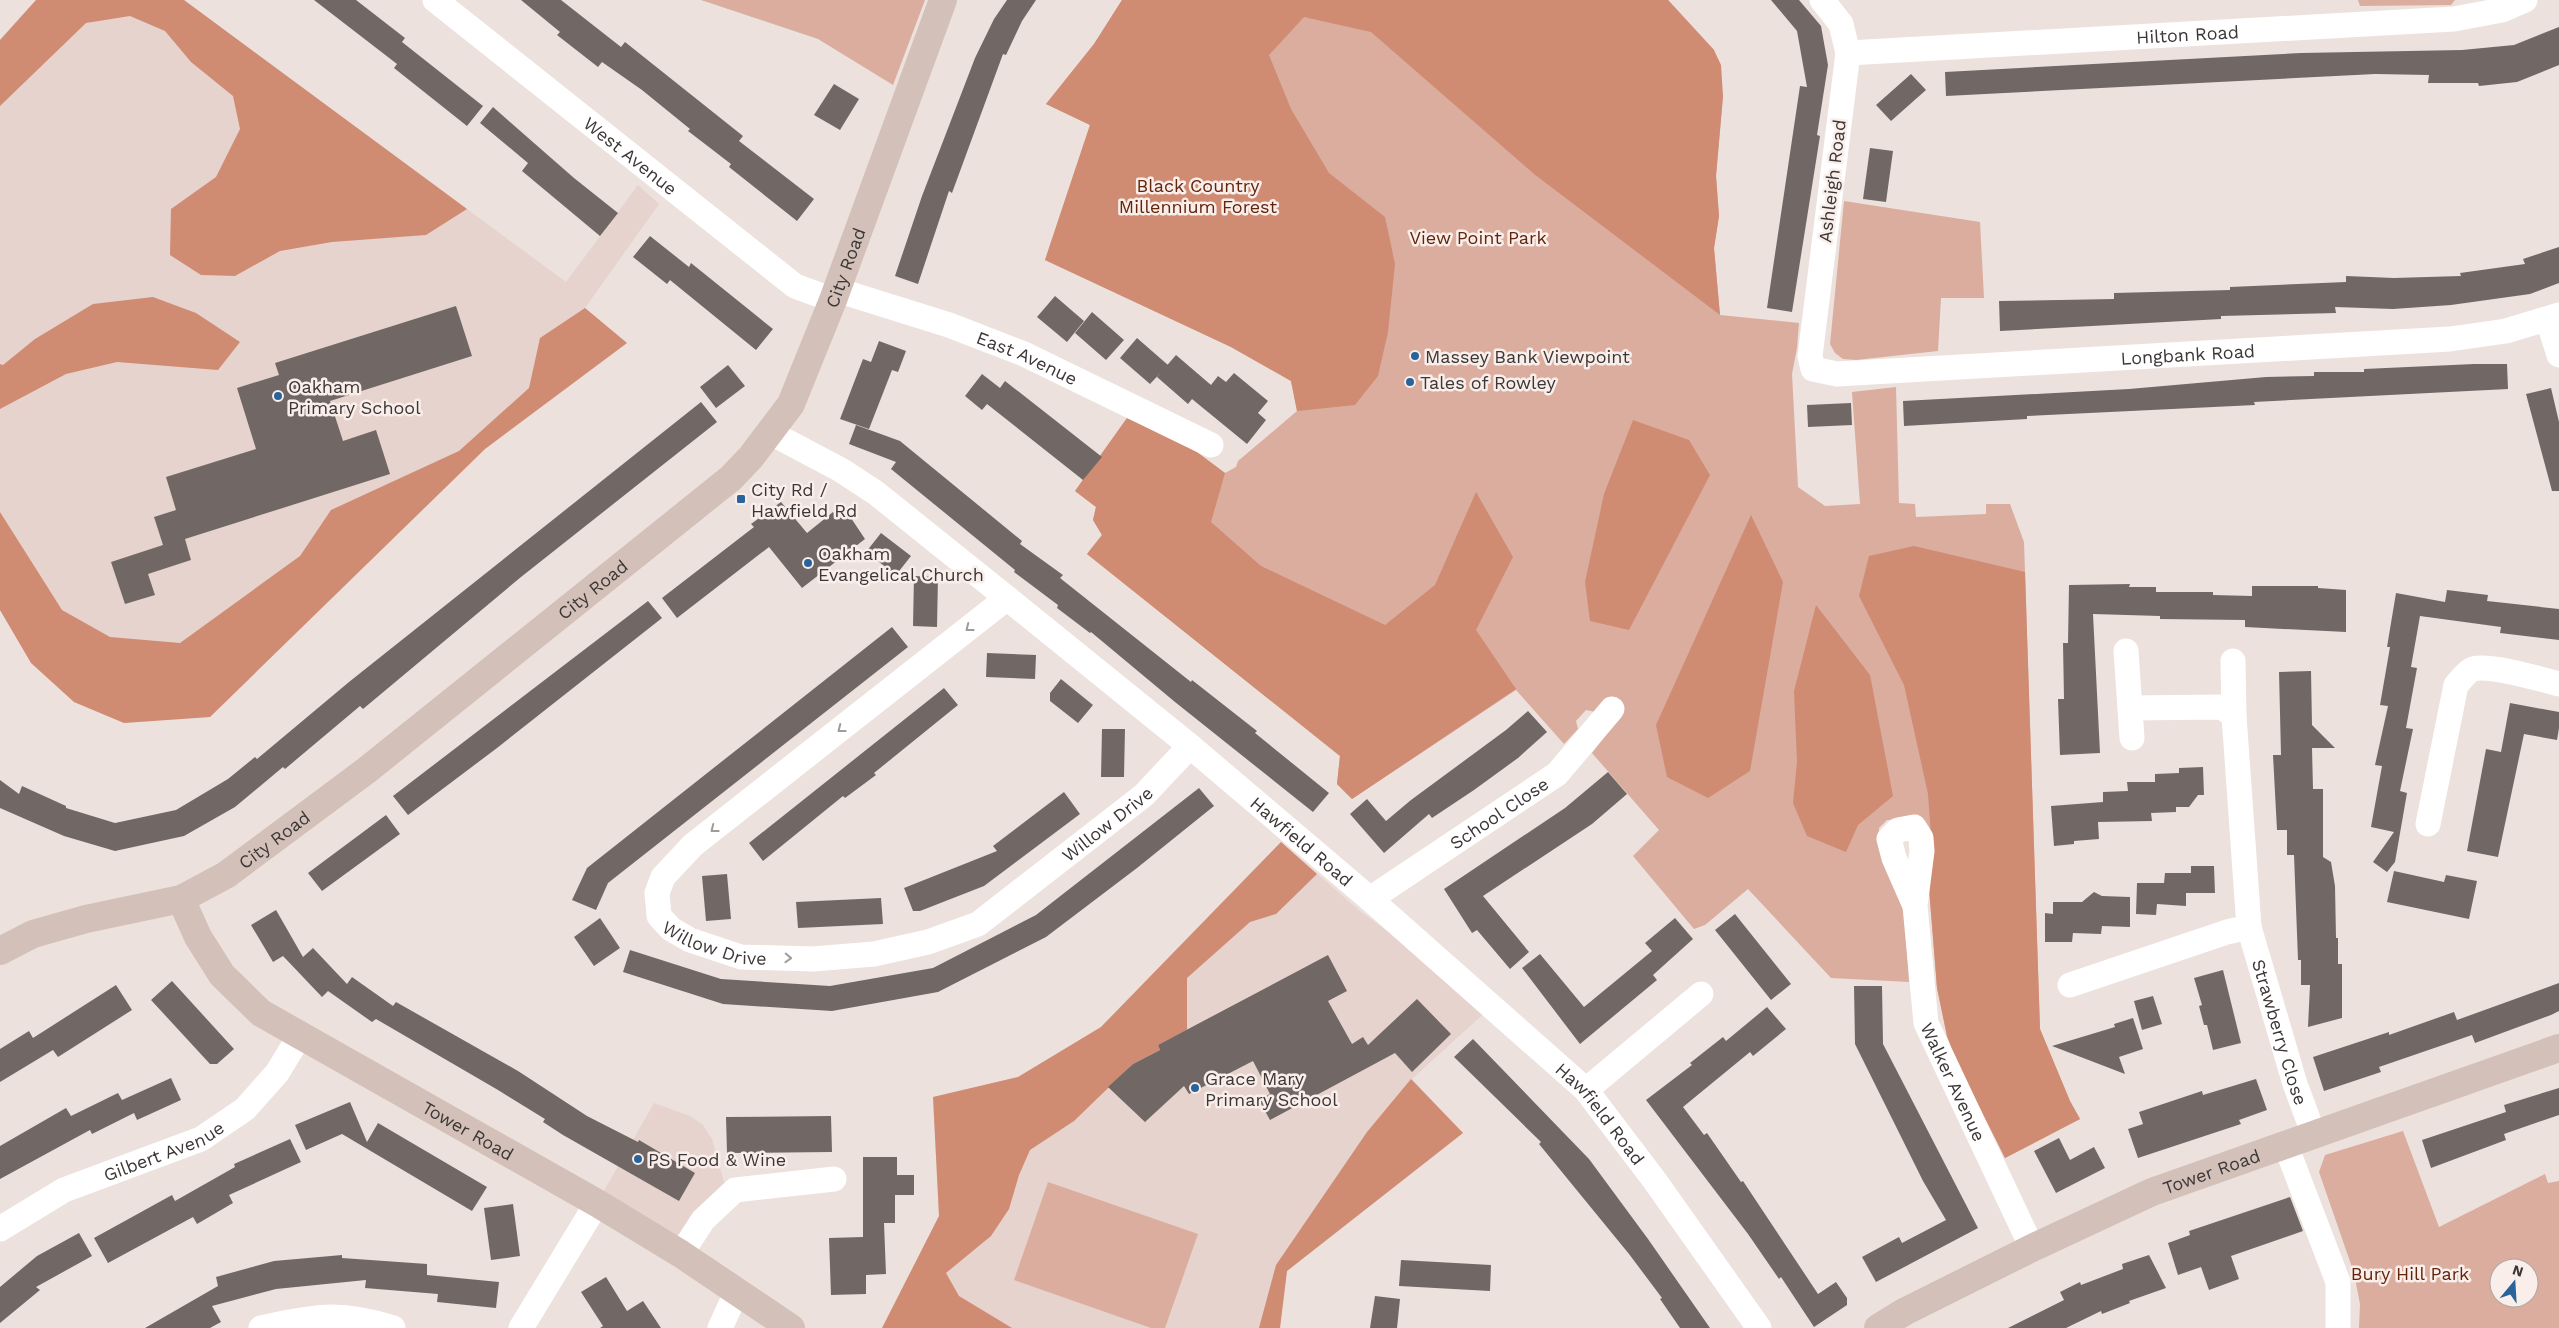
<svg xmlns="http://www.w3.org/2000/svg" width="2559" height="1328" viewBox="0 0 2559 1328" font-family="'Work Sans',sans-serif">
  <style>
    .built { fill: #e6d3cd }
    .green { fill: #daad9e; fill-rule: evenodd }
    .forest { fill: #d08b73 }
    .building { fill: #716865 }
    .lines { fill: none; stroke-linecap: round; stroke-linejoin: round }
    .street { stroke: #fff; stroke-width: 25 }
    .secondary { stroke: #d3c0b9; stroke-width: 28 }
    .oneway { stroke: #9e9b9a }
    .poi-dot { fill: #28649b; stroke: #f9eeea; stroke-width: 2 }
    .labels { text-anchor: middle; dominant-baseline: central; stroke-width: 5; stroke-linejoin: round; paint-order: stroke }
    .street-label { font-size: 18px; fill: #3c3736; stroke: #f9eeea }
    .park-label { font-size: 18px; fill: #63240c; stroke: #f9eeea }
    .poi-label { font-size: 18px; fill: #3c3736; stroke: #f9eeea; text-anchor: start }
  </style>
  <rect width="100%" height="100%" fill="#ece1dd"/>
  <path class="built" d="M36,0h148l382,282 72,-97 21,19 -74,104 42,35 -142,106 -275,268 -86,6 -50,-21 -43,-39 -31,-53v-570z
    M1281,842l79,69 131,96 -79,72 51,54 -176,138 -7,57h-398l57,-112 -6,-119 85,-20 83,-50z
    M654,1103l36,13 13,9 9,14 16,57 -47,58 -84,-51z"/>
  <path class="green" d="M701,0h224l-32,85 -75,-46z
    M1122,0h546l46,50 9,46 -7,80 3,40 -5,32 6,67 79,8 -2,25 -5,26 6,113 27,19 35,-2 -8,-112 44,-5 3,116 16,1 1,13 70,-3v-10h24l14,38 16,487 30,72 10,18 -75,39 -58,-122 -10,-48 -8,-100 -23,-69 -19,1 -8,8 -1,13 25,51 6,90 -78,-4 -83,-89 -43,36 -11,4 -61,-73 26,-26 -67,-77 27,-36 -33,-7 -10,11 2,8 -14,15 -48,-54 -164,109 -15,-15 3,-28 -253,-202 15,-19 -9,-15 3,-13 -21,-16 52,-73 55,23 43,32 11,-6 2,-6 59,-50 -6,-30 -60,-34 -186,-87 45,-135 -44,-21 48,-60z
    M2358,0h97l-4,5 -91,1z
    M1844,201l136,21 4,76h-43l-3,53 -82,9 -13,-1 -8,-6 -5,-9z
    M2403,1131l36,96 106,-53 3,9 11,-2v147h-200l1,-24 -6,-31 -35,-101 6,-17zM2499,1268h30v30h-30z
    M1048,1182l150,52 -33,94h-14l-137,-48z"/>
  <path class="forest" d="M36,0h148l283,209 -41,26 -94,7 -52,9 -45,25 -34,-1 -31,-20 1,-46 45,-32 24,-48 -7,-33 -42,-34 -26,-31 -35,-15 -44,7 -86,83v-66z
    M1122,0h546l46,50 7,15 2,31 -7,80 3,40 -5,32 6,67 -186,-141 -163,-142 -67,-15 -35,38 22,54 38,64 56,44 10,47 -7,68 -10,44 -23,29 -58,6 -6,-30 -60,-34 -186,-87 45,-135 -44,-21 48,-60z
    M153,297l43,16 44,29 -22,28 -101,-8 -51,12 -66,35v-45l3,1 32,-26 58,-35z
    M585,308l42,35 -142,106 -275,268 -86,6 -50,-21 -43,-39 -31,-53v-98l62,98 48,27 70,6 120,-87 31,-46 128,-59 70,-63 11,-50z
    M1127,418l55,23 43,32 -14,49 50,44 124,59 50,-40 41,-93 37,65 -37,73 40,59 -164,110 -15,-15 3,-28 -253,-202 15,-19 -9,-15 3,-13 -21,-16z
    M1633,420l56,20 21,35 -81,155 -39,-9 -5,-39 19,-88z
    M1751,515l32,67 -33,189 -42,27 -41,-21 -11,-52z
    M1914,546l111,26 15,457 30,72 10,18 -75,39 -50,-99 -8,-23 -10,-48 -8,-100 3,-38 -4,-56 -24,-109 -45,-89 10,-40z
    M1816,605l54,70 23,121 -35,29 -12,27 -39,-16 -14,-33 4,-41 -3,-71z
    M1281,842l36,32 -41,40 -26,8 -63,56v52l-29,15 2,5 -27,14 -59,57 -44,29 -11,25 -10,34 -18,27 -45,37 13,23 53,32h-130l57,-112 -6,-119 85,-20 83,-50z
    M1411,1079l52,54 -176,138 -7,57h-21l17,-63 91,-133z"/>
  <path class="building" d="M314,0h42l49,38 -3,4 81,64 -16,20 -73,-58 3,-4z
    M521,0h40l60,47 4,-5 118,94 -4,5 75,58 -17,22 -68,-54 2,-3 -43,-33 2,-2 -48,-39 -40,-28 -4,5 -41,-32 3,-3z
    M1007,0h29l-14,21 -16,34 -3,-1 -51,139 -3,-2 -31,93 -23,-8 27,-80 53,-138 19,-39z
    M1771,0h28l22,26 7,39 -11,70 3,1 -28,176 -25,-4 33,-222 7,1 -10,-56z
    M2559,27v38l-42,17 -38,4 -1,-3h-50l1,-8 -54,-1 -429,22 -1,-24 356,-19 161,-3 52,-5z
    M1911,74l15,16 -35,31 -15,-16z
    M834,84l25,15 -19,31 -26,-15z
    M493,107l81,71 44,35 -18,23 -78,-65 6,-8 -48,-40z
    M1870,148l23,3 -7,51 -23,-3z
    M650,236l39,31 2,-4 82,66 -17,21 -86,-70 -3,4 -34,-27z
    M2559,247v36l-29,11 -79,11 -58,4 -58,-2 1,6 -115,3v3l-221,12 -1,-30 115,-2v-6l116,-3v-3l116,-5v-6l48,2 67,-2 -1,-3 65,-9 -2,-5z
    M1055,296l29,25 -17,21 -30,-25z
    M456,306l16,50 -142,45 13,40 33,-11 14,44 -205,65 6,21 -43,14 7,21 -30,9 -14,-42 52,-17 -9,-28 22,-7 -10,-33 90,-28 -19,-61 42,-13 -4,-12z
    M1092,312l32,28 -18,20 -31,-27z
    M1137,338l31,27 -18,19 -30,-26z
    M879,341l27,10 -8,21 -6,-2 -23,59 -29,-10 23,-60 8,3z
    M1176,355l35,30 7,-9 8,6 8,-9 34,28 -10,12 8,7 -19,24 -55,-45 -4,5 -31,-27z
    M2474,364h33l1,25 -254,13 1,3 -228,11v3l-123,7 -1,-25 226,-12 137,-12 48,-1v-4h50v-3z
    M728,365l17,21 -29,22 -16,-21z
    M982,374l18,14 5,-7 97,76 -19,23 -96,-76 -5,6 -17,-14z
    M2551,388l8,34v69h-7l-26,-97z
    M701,402l16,20 -196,155 -158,132 -3,-3 -75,63 -2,-2 -48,40 -51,29 -69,15 -51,-15 -64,-28v-28l19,14 3,-8 44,20v2l49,15 61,-13 52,-31 27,-22 2,2 92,-77z
    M1851,403l1,22 -44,2 -1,-22z
    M856,425l44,16 122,100 -2,3 43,31 -3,3 131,104 1,-2 65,51 -2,2 74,60 -16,19 -138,-110 -84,-70 -1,1 -33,-25 1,-3 -44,-33 1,-2 -124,-101 5,-7 -47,-18z
    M781,502l26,31 26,-21 6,7 8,-7 18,27 -63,49 -33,-41 -92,71 -15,-20 92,-71 -3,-3z
    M881,533l30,23 -15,19 -30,-23z
    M914,576l24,1 -1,50 -24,-1z
    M2130,584l-1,3h27v5h57v3l39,1v-10h66v2l28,2v42l-101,-5v-7l-85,-1v-3l-67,-2 7,139 -40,2 -2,-56h6l-1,-56h5l1,-58z
    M2447,590l41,5 -1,6 72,8v31l-59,-7 1,-6 -81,-11 -9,51 6,1 -11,60 7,1 -13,62 7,2 -12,69 -8,10 -14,-10 21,-30 -23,-5 11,-61 -7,-1 13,-59 -8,-1 10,-58h-3l9,-54 49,9z
    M648,601l14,17 -165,130 -89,67 -15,-19z
    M892,627l16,20 -300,236 -12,27 -24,-10 15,-32z
    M987,653l49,2 -1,24 -49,-2z
    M2311,671l1,54 23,23h-23l1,41h10v68l8,5 4,24 1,52h2v26h4v54l-34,9 2,-42h-9v-25h-3l-4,-105h-7v-25h-10l-4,-75h8l-2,-83z
    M1061,679l32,26 -15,18 -28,-22v-8z
    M944,688l14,17 -84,68 2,2 -31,23 -2,-2 -80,65 -14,-18z
    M2510,703l49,9v16l-2,12 -33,-6 -26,123 -31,-6 19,-102 15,3z
    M1528,711l19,21 -29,26 -44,32 -42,28 -3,-4 -45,39 -34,-39 17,-15 19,22 25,-21 95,-70z
    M1102,729h23l-1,48h-23z
    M2203,767l1,28h-6l-9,12h-13v5l-25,1 1,8 -54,1 1,17 -25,2v3l-20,2 -3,-40 52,-4v-10l25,-1 -1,-9h28v-8l24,-1v-5z
    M1608,772l19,22 -35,30 -109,72 46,56 -19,17 -33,-39 -5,3 -28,-44 121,-81z
    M1199,788l15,18 -77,62 -91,69 -108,55 -106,19 -109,-7 -100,-32 7,-22 91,29 109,7 103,-18 103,-53z
    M1064,792l16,22 -96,72 -64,25h-7l-9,-23 93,-37 -4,-5z
    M386,815l14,19 -78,57 -14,-18z
    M2191,866h23l1,27h-29v13l-29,-2 -1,11 -20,-1 1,-31h27l1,-10h26z
    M2394,871l50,11 2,-7 31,6 -8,38 -82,-17z
    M727,874l4,45 -25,2 -4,-45z
    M2094,892l8,4 28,1v30l-28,-1 -1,8 -28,-1 -1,9h-27v-29l8,1v-12h29z
    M881,898l2,26 -85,4 -2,-26z
    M276,910l27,47 10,-9 34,36 5,-7 41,29 3,-4 122,69 69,45 51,26 1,-2 56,33 -16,28 -116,-66 -20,-13 2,-3 -47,-29 -122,-71 -4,3 -44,-31 -6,6 -39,-41 -10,6 -22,-37z
    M1735,914l56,70 -20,16 -56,-70z
    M600,918l20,30 -26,18 -20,-29z
    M1675,918l18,21 -40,36 4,5 -77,64 -58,-76 18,-14 44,53 68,-56 -7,-8z
    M1328,955l19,36 -19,10 24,43 11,-7 5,8 49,-46 34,35 -39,38 -17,-19 -125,67 -11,-20 11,-6 -17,-33 -64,33 -5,-8 -39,36 -37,-35 25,-23 27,-14 -2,-5z
    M2223,970l18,73 -28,7 -6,-25h-3l-5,-19 3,-1 -8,-27z
    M172,981l62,68 -17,15h-7l-59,-64z
    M2559,983v28l-8,4 -76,28 -3,-8 -26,9 -67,23 2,5 -57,19 -11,-34 76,-25v3l65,-23 3,8z
    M116,985l16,25 -74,47 -5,-7 -53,32v-33l29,-18 4,7z
    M1854,986h28l1,58 95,184 -102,54 -14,-25 37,-20 3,6 44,-23 -23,-39 -68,-137z
    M2153,996l9,28 -20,6 -8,-29z
    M1767,1007l19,22 -33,27 -3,-4 -67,55 21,28 3,-2 34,49 2,-1 75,113 18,-12 11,16v7l-33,22 -33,-50 -2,2 -31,-45 -102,-134 46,-35 -2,-2 33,-26 3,4z
    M2133,1018l10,31 -24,8 6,17 -73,-28 63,-19 -1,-3z
    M1473,1039l116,120 59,80 62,89h-30l-20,-29 2,-1 -33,-44 -90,-110 2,-2 -87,-85z
    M171,1078l10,22 -44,20 -3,-7 -42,21 -2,-4 -90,49v-33l66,-38 5,8 47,-23 4,7z
    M2256,1079l11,31 -28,10 2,4 -103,34 -10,-29 15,-5 -4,-12 63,-21 1,4z
    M2559,1088v27l-55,19 2,6 -75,28 -9,-28 84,-28 -2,-7z
    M350,1102l17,40 11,-19 109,64 -15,24 -130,-77 -36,16 -11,-25z
    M831,1116l1,36 -105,1 -1,-36z
    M2059,1138l11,22 24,-13 11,21 -49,25 -22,-42z
    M290,1139l11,23 -72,33 4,8 -36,21 -4,-7 -85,46 -14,-25 78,-43 3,6 60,-34 -1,-3z
    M863,1157h34v18h17v20h-19v28h-11l2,51 -20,1v19l-35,1 -2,-57 34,-1z
    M2290,1197l13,34 -72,25 8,23 -30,11 -8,-23 -23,8 -10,-32 22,-8 -1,-4z
    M513,1204l7,52 -29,4 -7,-52z
    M79,1233l13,23 -56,31 4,3 -40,33v-36l37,-31z
    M342,1255v3l85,6v11l72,7 -3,26 -59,-6 1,-8 -73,-6 1,-8 -90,9 -64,17 9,16 -11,6h-65l73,-42 -2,-9 58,-16z
    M2149,1255l17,33 -37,13 1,2 -28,11 -1,-3 -35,17h-58l56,-28 -4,-8 20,-10 1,3 42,-16 -1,-5z
    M1401,1260l90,5 -1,26 -91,-5z
    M606,1277l21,34 16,-10 18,27h-61l3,-2 -22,-34z
    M1375,1296l25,3 -3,29h-27z"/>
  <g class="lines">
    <g class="street">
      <path id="s1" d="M435,0l360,286 38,14"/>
      <path id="s2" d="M1822,0l19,24 7,29 -38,303 3,13 24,5 613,-35 56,-8 53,-16"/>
      <path id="s3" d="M1848,53l606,-34 48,-9 23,-10"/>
      <path id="s4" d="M837,290l112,35 75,29 187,91"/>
      <path d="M2548,320l11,35"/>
      <path id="s5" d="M771,433l70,37 35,23 131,105 183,148 180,153 216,191 69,91 104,147"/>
      <path id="s6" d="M1007,598l-314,247 -30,32 -6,16 2,23 12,13 19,11 51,17 72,2 61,-5 54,-12 50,-18 166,-129 46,-49"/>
      <path d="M2126,651l6,87"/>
      <path d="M2233,661l1,55"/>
      <path id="s7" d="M2130,708l92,-1 12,9 15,211 46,157 19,51"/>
      <path d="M2428,824l28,-139c5,-5 10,-13 17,-16 17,-5 67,10 86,15"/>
      <path id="s8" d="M1370,899l187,-125 55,-65"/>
      <path id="s9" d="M1915,906l-21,-48 -5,-19 9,-9 16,-3 7,11 1,13 -7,55 11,117 106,225"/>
      <path d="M2070,985l157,-53 22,-5"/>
      <path d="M1586,1090l115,-96"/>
      <path d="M2286,1146l52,136v46"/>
      <path id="s10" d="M0,1229l64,-39 137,-51 44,-30 32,-36 22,-36"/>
      <path d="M681,1254l22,-34 32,-30 99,-11"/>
      <path d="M261,1328c51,-12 80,-17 132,0"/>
      <path d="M521,1328l76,-125"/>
      <path d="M720,1328l17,-37"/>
    </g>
    <g class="secondary">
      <path id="s11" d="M181,899l17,38 24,38 39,38 336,190 84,51 110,74"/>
      <path id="s12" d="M0,951l33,-17 53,-15 95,-20 45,-24 141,-105 364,-292 20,-21 40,-53 42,-104 110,-300"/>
      <path id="s13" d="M1878,1328l26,-16 128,-64 120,-56 407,-144"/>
    </g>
  </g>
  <defs><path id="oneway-chevron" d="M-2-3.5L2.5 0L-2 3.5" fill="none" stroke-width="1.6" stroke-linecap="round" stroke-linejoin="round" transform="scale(1.25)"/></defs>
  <g class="oneway">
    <use href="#oneway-chevron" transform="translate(969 628) rotate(142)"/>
    <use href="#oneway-chevron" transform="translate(841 729) rotate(142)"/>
    <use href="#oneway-chevron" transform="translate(714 829) rotate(142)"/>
    <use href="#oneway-chevron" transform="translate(788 958) rotate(2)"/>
  </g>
  <g class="poi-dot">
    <circle cx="1415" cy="356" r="5"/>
    <circle cx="1410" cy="382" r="5"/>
    <circle cx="278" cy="396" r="5"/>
    <rect x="736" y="494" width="10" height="10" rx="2.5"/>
    <circle cx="808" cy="563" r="5"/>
    <circle cx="1195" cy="1088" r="5"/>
    <circle cx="638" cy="1159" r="5"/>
  </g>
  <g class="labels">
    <g class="street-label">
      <text stroke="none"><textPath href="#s3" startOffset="340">Hilton Road</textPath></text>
      <text stroke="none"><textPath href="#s1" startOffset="250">West Avenue</textPath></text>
      <text transform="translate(1832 181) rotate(-83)">Ashleigh Road</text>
      <text stroke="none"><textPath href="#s12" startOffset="1125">City Road</textPath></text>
      <text stroke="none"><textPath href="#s2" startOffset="755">Longbank Road</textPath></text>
      <text stroke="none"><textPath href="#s4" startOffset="202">East Avenue</textPath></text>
      <text stroke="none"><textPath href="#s12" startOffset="705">City Road</textPath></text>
      <text stroke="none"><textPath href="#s8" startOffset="155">School Close</textPath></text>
      <text stroke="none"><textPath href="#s6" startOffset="982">Willow Drive</textPath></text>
      <text stroke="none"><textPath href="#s12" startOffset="300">City Road</textPath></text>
      <text stroke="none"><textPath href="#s5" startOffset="671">Hawfield Road</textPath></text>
      <text stroke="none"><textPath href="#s6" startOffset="548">Willow Drive</textPath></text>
      <text stroke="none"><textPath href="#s7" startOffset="428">Strawberry Close</textPath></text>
      <text stroke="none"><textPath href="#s9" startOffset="365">Walker Avenue</textPath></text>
      <text stroke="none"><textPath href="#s5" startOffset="1076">Hawfield Road</textPath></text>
      <text stroke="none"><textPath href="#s11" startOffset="379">Tower Road</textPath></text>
      <text stroke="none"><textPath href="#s10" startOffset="182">Gilbert Avenue</textPath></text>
      <text stroke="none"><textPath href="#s13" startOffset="369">Tower Road</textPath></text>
    </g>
    <g class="park-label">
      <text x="1198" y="185">Black Country<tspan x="1198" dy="21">Millennium Forest</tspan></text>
      <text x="1478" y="237">View Point Park</text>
      <text x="2410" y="1273">Bury Hill Park</text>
    </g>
    <g class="poi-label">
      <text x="1425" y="356">Massey Bank Viewpoint</text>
      <text x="1420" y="382">Tales of Rowley</text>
      <text x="288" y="386">Oakham<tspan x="288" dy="21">Primary School</tspan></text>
      <text x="751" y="489">City Rd /<tspan x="751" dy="21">Hawfield Rd</tspan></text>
      <text x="818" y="553">Oakham<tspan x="818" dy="21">Evangelical Church</tspan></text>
      <text x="1205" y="1078">Grace Mary<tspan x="1205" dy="21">Primary School</tspan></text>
      <text x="648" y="1159">PS Food &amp; Wine</text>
    </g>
  </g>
  <g transform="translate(2514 1283) rotate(18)"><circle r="24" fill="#f9eeea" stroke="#ada5a2"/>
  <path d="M0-4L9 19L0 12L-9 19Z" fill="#28649b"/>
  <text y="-8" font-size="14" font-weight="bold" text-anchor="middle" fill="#3c3736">N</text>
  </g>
</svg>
